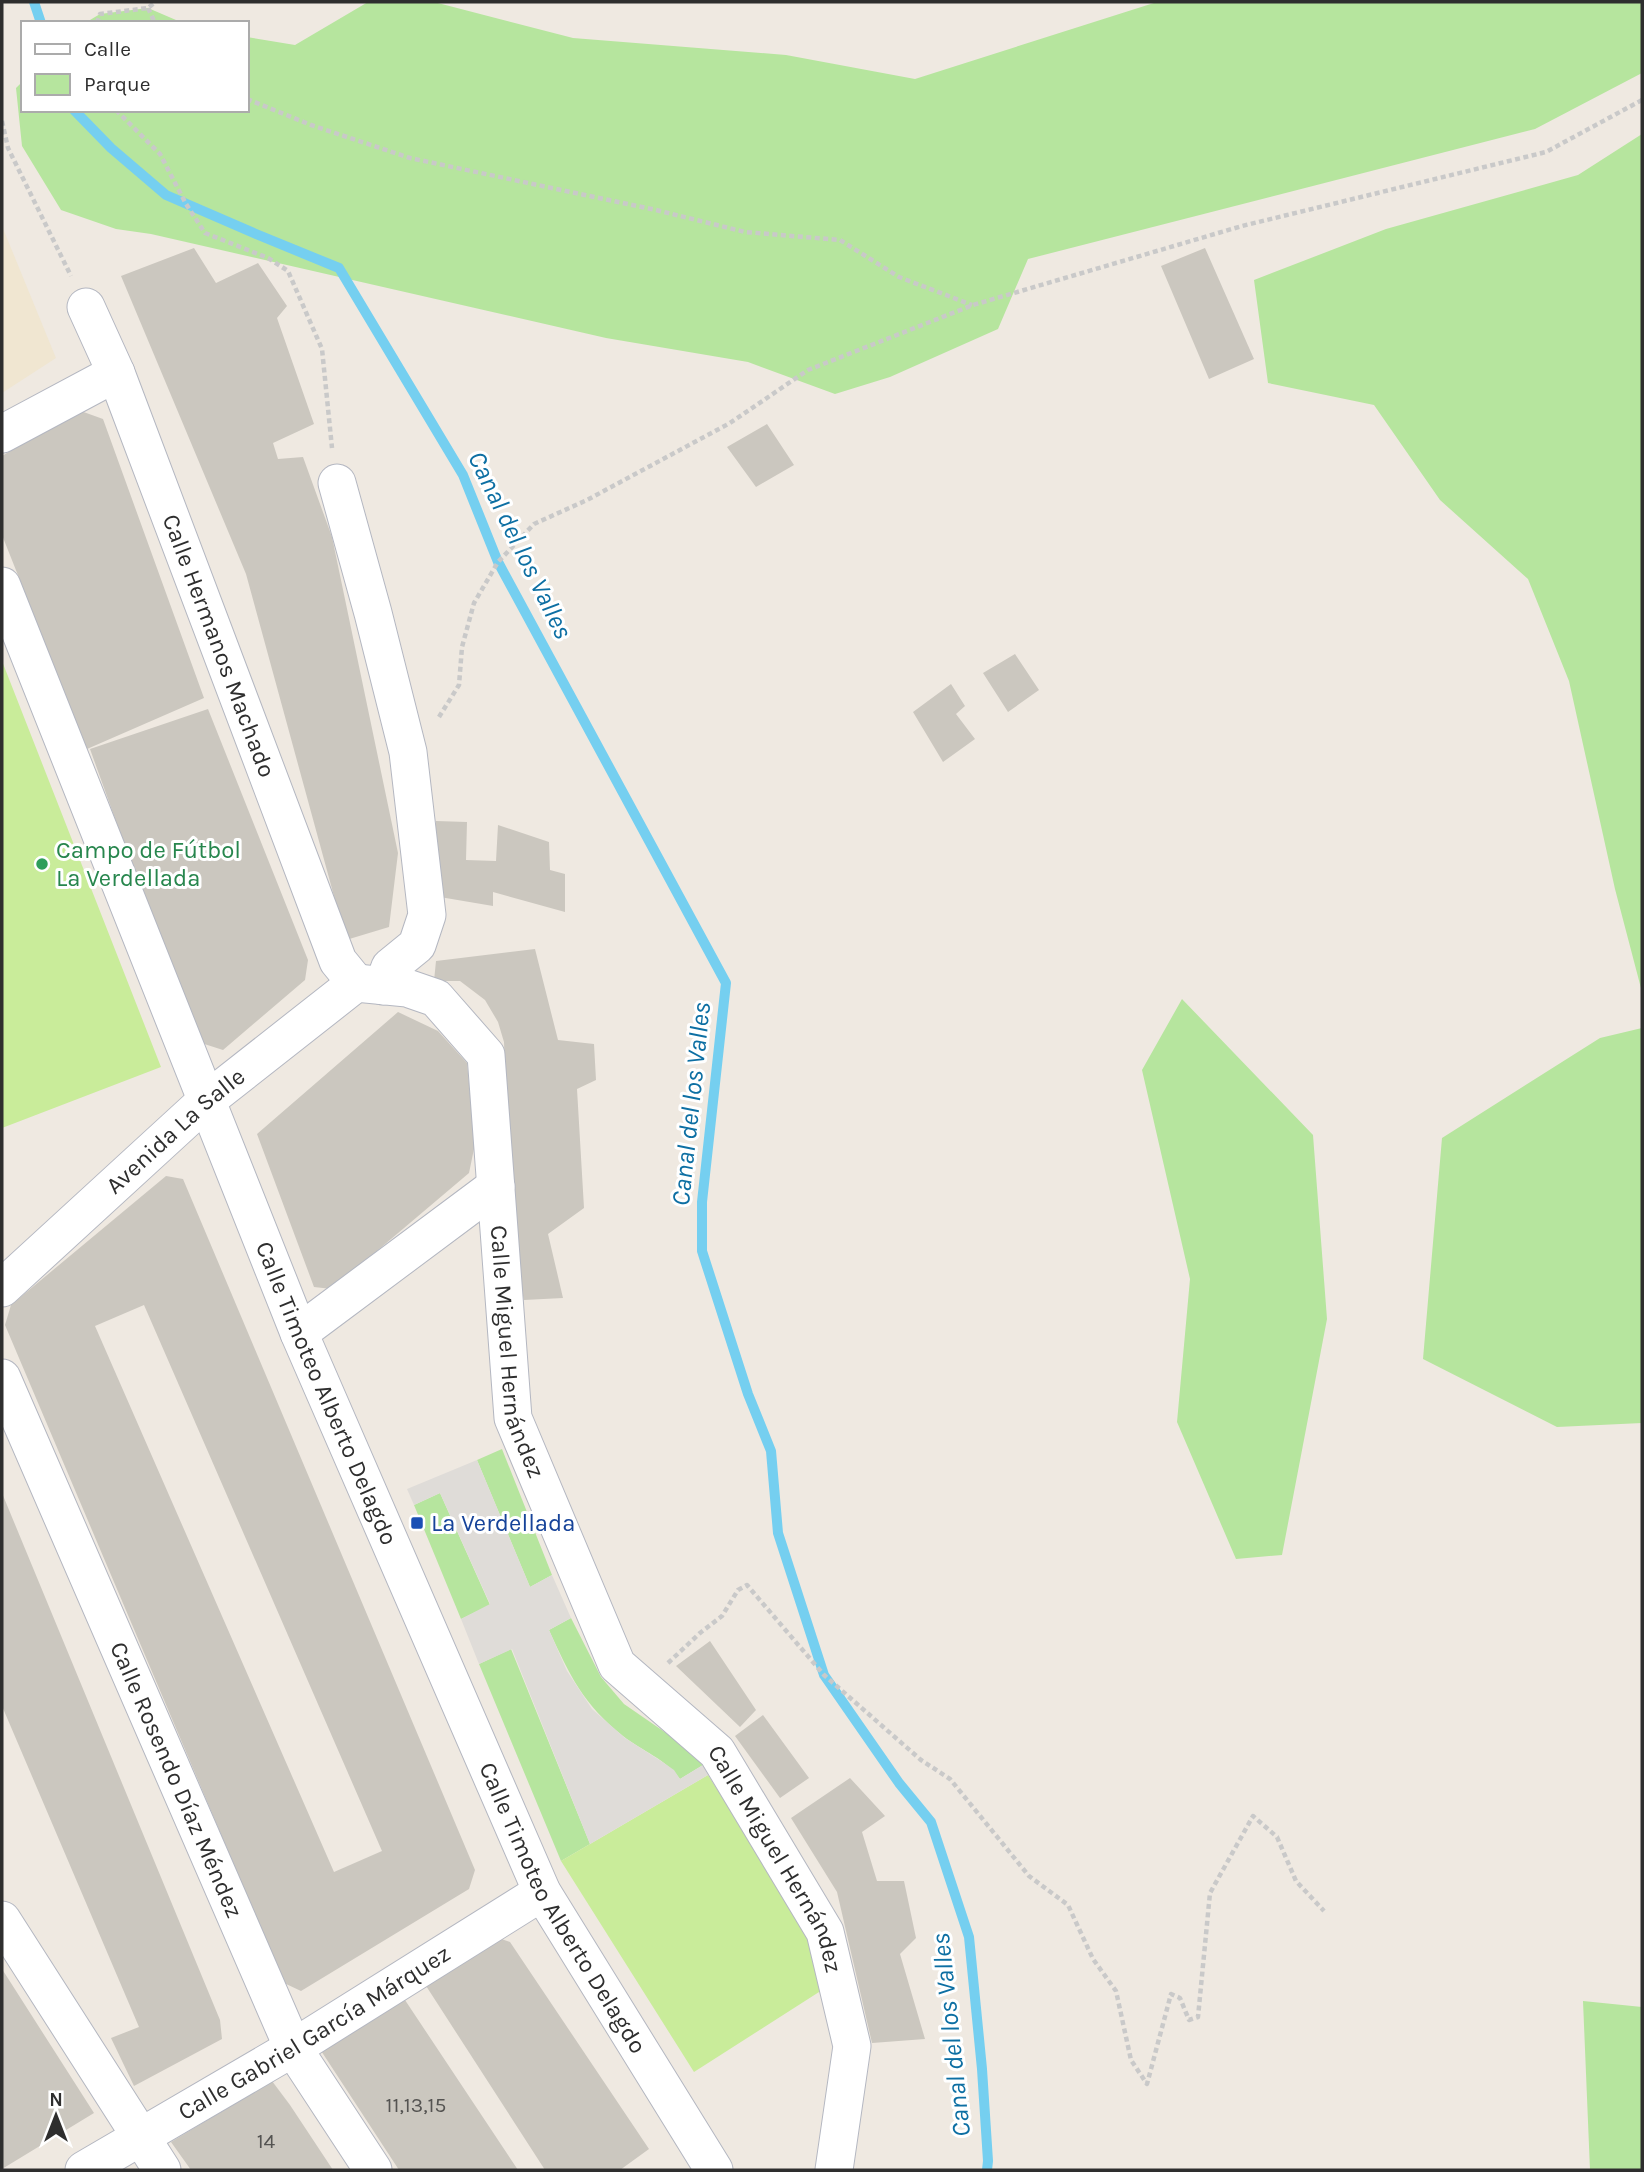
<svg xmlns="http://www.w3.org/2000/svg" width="1644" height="2172" viewBox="0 0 1644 2172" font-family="Karla,sans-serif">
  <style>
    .education { fill: #f0e6d1 }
    .green { fill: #b6e59e }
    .pitch { fill: #c9ec9a }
    .plaza { fill: #dfdcd8 }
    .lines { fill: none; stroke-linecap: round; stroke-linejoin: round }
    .stream { stroke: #75cff0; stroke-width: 10 }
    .building { fill: #cbc7bf; fill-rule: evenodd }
    .minor-casing { stroke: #b4b7c1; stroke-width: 39 }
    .path { stroke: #c9c9c9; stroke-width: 4.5; stroke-dasharray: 5 3.5; stroke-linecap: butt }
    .minor { stroke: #fff; stroke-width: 37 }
    .leisure-dot { fill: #2e9e5b; stroke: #fff; stroke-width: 2.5 }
    .transit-dot { fill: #1a4fb4; stroke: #fff; stroke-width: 2.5 }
    .labels { text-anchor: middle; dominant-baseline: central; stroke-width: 6; stroke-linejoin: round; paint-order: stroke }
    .number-label { font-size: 21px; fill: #555452 }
    .street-label { font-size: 24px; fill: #2e2e2e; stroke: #fff }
    .leisure-label { font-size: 24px; fill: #27864d; stroke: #fff; text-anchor: start }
    .transit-label { font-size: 24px; fill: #164399; stroke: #fff; text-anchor: start }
    .water-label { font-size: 26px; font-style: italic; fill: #0d6fa3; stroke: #fff }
  </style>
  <rect width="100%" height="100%" fill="#efe9e1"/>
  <path class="education" d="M2,226l54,132 -54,35z"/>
  <path class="green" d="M368,2h66l139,36 213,17 129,24 242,-77h485v71l-107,56 -507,130 -30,70 -108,48 -55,17 -87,-32 -142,-24 -455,-104 -35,-5 -55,-19 -39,-64 -6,-58 7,-7v29h224v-73l48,8z
    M148,8l35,15h-98l15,-9z
    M1642,134v858l-27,-103 -46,-208 -41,-102 -88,-79 -66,-95 -106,-22 -14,-103 132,-51 192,-54z
    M1182,999l131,136 14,184 -45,236 -46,4 -59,-137 13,-143 -48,-209z
    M1642,1028v395l-85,4 -134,-68 19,-221 158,-100z
    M502,1449l50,126 -22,12 -53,-127z
    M440,1493l50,112 -29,14 -47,-114z
    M571,1618l30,59 23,27 61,42 18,19 -23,14c-14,-20 -38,-28 -57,-43 -40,-32 -53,-60 -74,-106z
    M511,1649l79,195 -29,17 -82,-197z
    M1583,2001l59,6v163h-52z"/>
  <path class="pitch" d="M2,661l159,406 -159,61v-468z
    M708,1775l99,155 23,55 -136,87 -133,-211z"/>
  <path class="plaza" d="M477,1460l53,127 22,-12 19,43 -22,12 18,41 25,38 33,29 39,25 10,7 6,9 23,-14 5,10 -118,69 -78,-195 -33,15 -18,-45 29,-15 -50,-111 -26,12 -7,-16z"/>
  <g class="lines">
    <path class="stream" d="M34,2l7,21
      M74,110l37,38 55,47 90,39 83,34 124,207 35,87 228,421 -24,219v49l46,143 23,57 7,82 46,142 75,108 32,39 38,115 13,132 6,92 -1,9"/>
  </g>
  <path class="building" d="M194,248l22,35 42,-20 29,43 -10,12 37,106 -41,19 5,16 25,-2 29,80 66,316 -9,74 -43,13 -100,-366 -125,-298z
    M1205,248l49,111 -45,20 -48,-113z
    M78,410l25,9 101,279 -117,51 -85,-214v-79z
    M767,424l27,41 -38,22 -29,-40z
    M1015,654l24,36 -31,22 -25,-39z
    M951,684l14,22 -9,8 19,25 -32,23 -30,-50z
    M208,709l100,251 -3,20 -82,70 -28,-9 -105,-292z
    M436,821l31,1 -1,38 30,1 2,-36 51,17 1,28 15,4v38l-72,-20v14l-59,-10z
    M535,949l23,91 36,4 2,36 -19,9 7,119 -36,26 15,64 -39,2 -13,-54 -7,-204 -6,-20 -13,-22 -25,-19h-26l2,-20z
    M398,1012l40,19 29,32 8,81 -6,29 -137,116 -18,-2 -57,-153z
    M166,1176l17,3 292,691 -6,19 -168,102 -17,-8 -279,-658 6,-20zM144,1305l238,546 -48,21 -239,-546z
    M2,1493l218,527 2,19 -88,47 -23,-48 28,-11 -137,-321z
    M710,1641l46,69 -16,17 -64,-61z
    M763,1715l46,63 -29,20 -45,-62z
    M850,1778l35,38 -23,16 15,49h27l12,57 -16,16 25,85 -53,4 -35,-151 -46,-74z
    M484,1933l26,9 139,207 -29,21h-75l-126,-195z
    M2,1969l92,144 -92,56z
    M397,1988l121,182h-119l-85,-130z
    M272,2081l18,24 43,65h-142l-20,-28z"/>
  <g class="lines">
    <g class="minor-casing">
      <g id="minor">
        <path id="s1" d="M86,307l30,66 222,588 18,22"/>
        <path d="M2,434l114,-61"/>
        <path d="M337,483l36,130 35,139 19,163 -10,30 -27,22 -7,19"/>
        <path id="s2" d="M2,586l297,747 243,559 172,278"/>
        <path id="s3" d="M356,983l51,5 29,10 50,57 27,363 104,247 100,87 108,180 27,114 -18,124"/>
        <path id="s4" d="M2,1288l204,-187 150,-118"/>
        <path d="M299,1333l197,-147"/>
        <path id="s5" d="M2,1378l291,670 80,122"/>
        <path d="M2,1920l160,250"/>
        <path id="s6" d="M84,2170l209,-122 249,-156"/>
      </g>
    </g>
    <path class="path" d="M148,8l7,15
      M97,23l3,-9 48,-6 7,-6
      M247,99l64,26 99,33 246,52 89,22 95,8 59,37 73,28
      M116,110l44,44 26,50 19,29 63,25 20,13 34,78 10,99
      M2,121l6,27 63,128
      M439,717l20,-32 3,-38 12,-44 24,-41 36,-38 53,-24 143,-77 78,-53 165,-65 269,-79 304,-74 96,-52
      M668,1663l32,-30 22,-17 16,-26 9,-5 77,90 97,85 29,19 79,97 39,29 25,54 23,32 15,69 16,24 24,-90 9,4 9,22 9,-3 12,-124 43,-77 24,21 19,44 28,30"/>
    <use href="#minor" class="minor"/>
  </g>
  <circle class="leisure-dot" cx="42" cy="864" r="7"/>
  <rect class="transit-dot" x="410" y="1516" width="14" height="14" rx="3.5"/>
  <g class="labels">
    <g class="number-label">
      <text x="416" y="2105">11,13,15</text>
      <text x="266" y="2141">14</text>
    </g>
    <g class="street-label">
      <text stroke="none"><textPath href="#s1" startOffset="364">Calle Hermanos Machado</textPath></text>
      <text stroke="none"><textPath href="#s4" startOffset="234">Avenida La Salle</textPath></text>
      <text stroke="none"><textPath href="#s3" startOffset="457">Calle Miguel Hernández</textPath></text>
      <text stroke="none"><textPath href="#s2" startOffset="870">Calle Timoteo Alberto Delagdo</textPath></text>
      <text stroke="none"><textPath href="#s5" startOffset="438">Calle Rosendo Díaz Méndez</textPath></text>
      <text stroke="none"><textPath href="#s3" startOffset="1045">Calle Miguel Hernández</textPath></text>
      <text stroke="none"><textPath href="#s2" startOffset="1437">Calle Timoteo Alberto Delagdo</textPath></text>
      <text stroke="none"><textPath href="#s6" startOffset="268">Calle Gabriel García Márquez</textPath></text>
    </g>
    <g class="leisure-label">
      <text x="56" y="850">Campo de Fútbol<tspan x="56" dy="28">La Verdellada</tspan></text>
    </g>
    <g class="transit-label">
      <text x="431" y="1523">La Verdellada</text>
    </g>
    <g class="water-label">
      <text transform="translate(520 545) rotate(64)">Canal del los Valles</text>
      <text transform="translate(691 1104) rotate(-84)">Canal del los Valles</text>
      <text transform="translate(951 2035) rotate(-96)">Canal del los Valles</text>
    </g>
  </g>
  <rect width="1644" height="2172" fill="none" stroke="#2e2e2e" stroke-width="7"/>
  <rect x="21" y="21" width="228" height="91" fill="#ffffff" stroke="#ababab" stroke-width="2"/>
  <rect x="35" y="44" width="35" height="10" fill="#ffffff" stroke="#ababab" stroke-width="2"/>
  <text x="84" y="56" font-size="21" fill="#2e2e2e">Calle</text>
  <rect x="35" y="74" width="35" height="21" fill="#b6e59e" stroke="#ababab" stroke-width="2"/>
  <text x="84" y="91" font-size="21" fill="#2e2e2e">Parque</text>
  <g transform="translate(56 2116)" stroke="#ffffff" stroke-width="5" paint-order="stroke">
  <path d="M0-5L12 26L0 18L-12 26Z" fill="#2e2e2e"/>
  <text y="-10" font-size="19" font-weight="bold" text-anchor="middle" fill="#2e2e2e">N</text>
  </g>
</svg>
